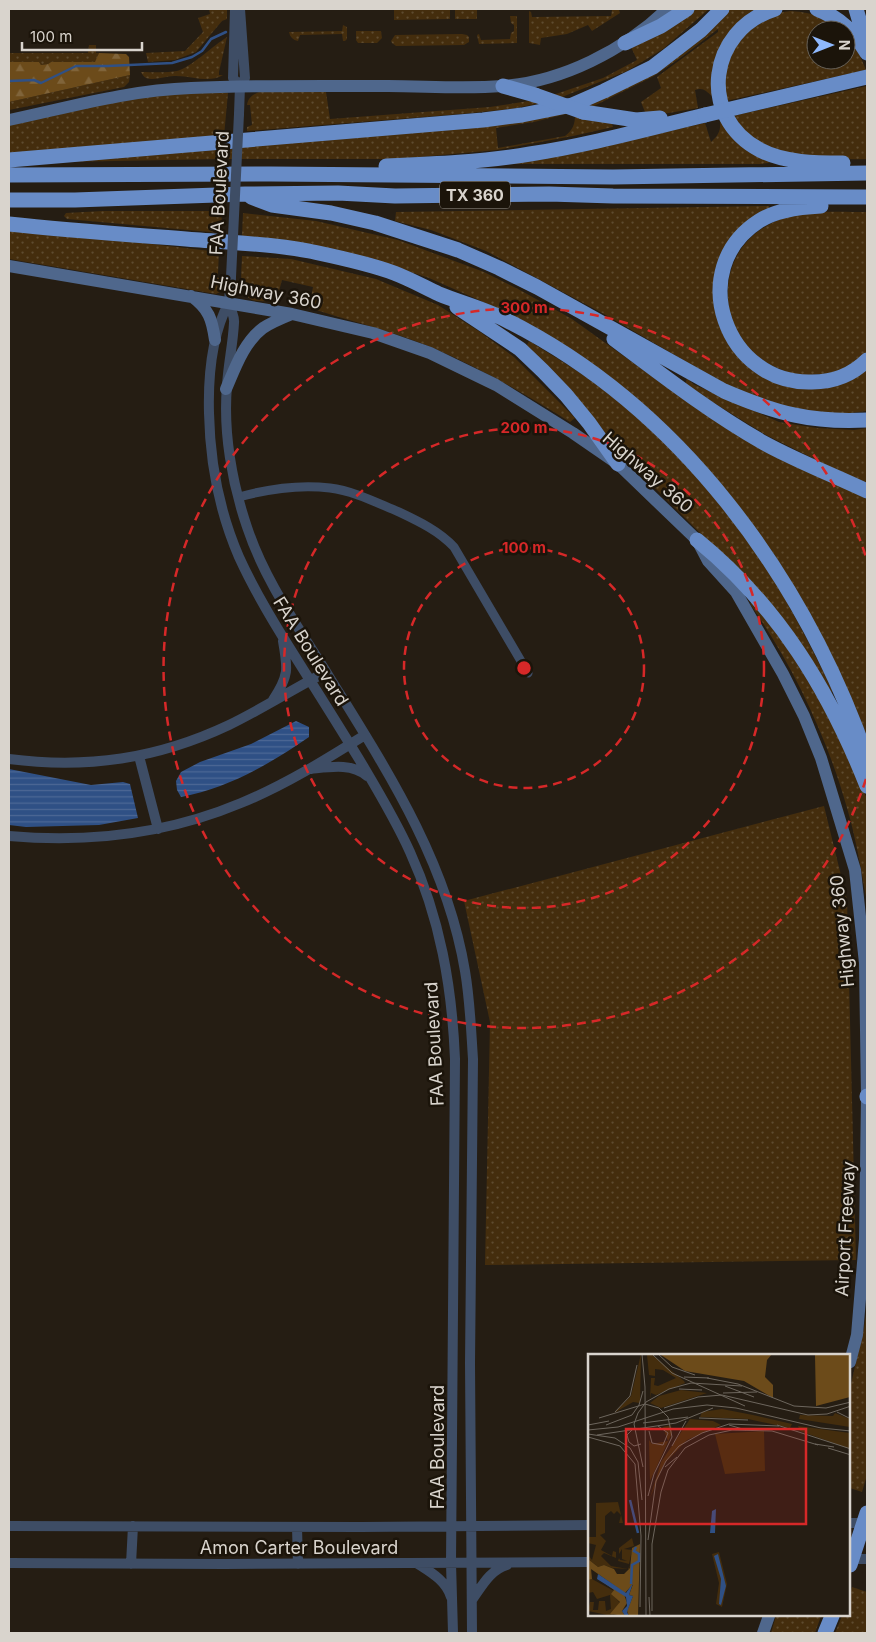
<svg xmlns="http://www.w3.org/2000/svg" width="876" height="1642" viewBox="0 0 876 1642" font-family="Inter,sans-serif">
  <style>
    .grass { fill: url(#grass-dots) }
    .forest { fill: url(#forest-firs) }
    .water { fill: url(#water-rules) }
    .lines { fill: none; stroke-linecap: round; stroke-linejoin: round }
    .stream { stroke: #2f5085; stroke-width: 2.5 }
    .minor { stroke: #3e4d65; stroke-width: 9 }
    .tertiary { stroke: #3e4d65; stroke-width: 10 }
    .secondary { stroke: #4f678c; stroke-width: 12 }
    .motorway { stroke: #688cc7; stroke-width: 15 }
    .tertiary-bridge { stroke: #3e4d65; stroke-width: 10 }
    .motorway-bridge { stroke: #688cc7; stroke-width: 15 }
    .ring { fill: none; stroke: #d62828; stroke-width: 2.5; stroke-dasharray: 9 6 }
    .labels { text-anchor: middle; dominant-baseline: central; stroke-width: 5; stroke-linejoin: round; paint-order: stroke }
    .shield { fill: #1b140a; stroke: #a09a92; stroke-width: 1 }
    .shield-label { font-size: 16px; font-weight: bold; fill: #d9d4cd }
    .street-label { font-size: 18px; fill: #d9d4cd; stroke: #1b140a }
    .inset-river { fill: none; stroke: #2f5085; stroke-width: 2.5 }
    .inset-road { fill: none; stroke: #6d665d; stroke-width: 1 }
    .view { fill: #d62828; fill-opacity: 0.15; stroke: #d62828; stroke-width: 2.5 }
    .inset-edge { fill: none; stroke: #d9d4cd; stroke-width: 2.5 }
    .centre { fill: #d62828; stroke: #1b140a; stroke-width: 2.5 }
    .ring-label { font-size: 15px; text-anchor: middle; font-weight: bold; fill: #d62828; stroke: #1b140a; stroke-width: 5; stroke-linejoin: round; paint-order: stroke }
  </style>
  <defs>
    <pattern id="grass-dots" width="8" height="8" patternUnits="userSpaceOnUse" patternTransform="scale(1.25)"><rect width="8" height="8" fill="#442d0d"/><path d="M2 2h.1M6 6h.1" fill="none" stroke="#5e4b2f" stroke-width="1.8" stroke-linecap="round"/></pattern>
    <pattern id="forest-firs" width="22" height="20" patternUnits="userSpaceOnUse" patternTransform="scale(1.25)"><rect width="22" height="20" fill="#6c4b1a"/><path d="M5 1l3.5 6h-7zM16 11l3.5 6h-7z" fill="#80643a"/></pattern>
    <pattern id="water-rules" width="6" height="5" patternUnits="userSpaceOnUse" patternTransform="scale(1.25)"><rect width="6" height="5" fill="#2f5085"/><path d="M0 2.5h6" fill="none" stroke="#4d6895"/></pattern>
  </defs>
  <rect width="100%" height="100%" fill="#251d13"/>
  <path class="grass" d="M209,9h18v10l-5,2 -26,31 -21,8 -27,2 -2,-9 39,-2 18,-19 -5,-14 12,-4z
    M394,9h56v10l-56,1z
    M455,9h22v10h-22z
    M692,9h17l-46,40 -36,22 -70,28 -7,-3 53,-18 34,-18 -6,-13z
    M727,9h33l-15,9 -33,78c-6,-5 -9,-9 -17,-6l3,18 -35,6 -24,-1 6,-1 -4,-10 20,-14 -4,-11 61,-45v-3l-35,27 -29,20 -64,32 -8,-2z
    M612,10h7l1,3 -28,18 -4,-6 -21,9 -26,4 -1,7 -11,-2v-32l2,1 1,5 79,-1z
    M791,11c25,2 32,6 52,19h-27v30h30v-27l9,11 11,26 -140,31 -2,-19 4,-23 14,-24 35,-22z
    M510,16h7v27l-38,1 -2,-9 2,-1 2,6 29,-1 1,-6 3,-2v-6l-3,-2z
    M343,25l4,2v12l-2,2h-2l-1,-7 -42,1 -2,6c-5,-1 -8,-4 -9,-9l53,-1z
    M356,31h25l1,7 -5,5h-19l-2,-3z
    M462,34l5,1 2,2v5l-5,3 -68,1 -4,-3 -1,-2 4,-6z
    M227,37l-8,35v3h4c-15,9 -33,0 -49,1 -8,0 -20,5 -28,2 -2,-1 -4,-4 -5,-6 11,0 25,1 36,-1 13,-3 37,-26 50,-34z
    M89,45h7v8h3l-3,9h-45l-3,2 -7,1 -2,-3h-30v-9h79z
    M130,75l-1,7 -5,5 -115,23v-8z
    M867,86v73c-38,1 -96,-1 -125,-30 -3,-3 -6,-9 -9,-13z
    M262,91l64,1 4,27 160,-12 45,-7 6,3 -30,6 -51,5 -213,17v-4l5,-2 -2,-20h-3c1,-8 8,-12 15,-14z
    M178,93h50l-4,43 -215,17v-28l124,-27z
    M570,113l-36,9 -38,6 2,20 67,-12c8,-6 10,-12 10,-21l37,9 1,3 -40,9 -76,14 -99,9h-173l-166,3z
    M720,120l51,41 -3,2 -7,1h-265l107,-18 102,-23 6,19c8,-7 10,-12 9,-22z
    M769,206v4l-43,42 -3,80c17,39 64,65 106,54 13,-3 26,-13 38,-19v44l-35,4 -48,-8 -47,-16 -133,-77 -118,-63 -55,-21 -36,-9 1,-9z
    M103,211h119l-1,22 -154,-14 -3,-3 2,-3z
    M867,212v140c-6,5 -13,13 -20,17 -9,4 -21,5 -30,5 -6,1 -13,2 -19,2 -6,-1 -12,-5 -18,-7 -65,-25 -72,-117 -6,-147 27,-13 63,-10 93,-10z
    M243,213l73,8 82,19 86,32 34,17 54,30 131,94 164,86v237l-28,-64 -47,-88 -18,-30 -75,-96 -64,-60 -79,-58 -50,-28 -77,-34 -52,-17 -135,-25z
    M9,229l75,7 135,16 -1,21 -2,4 3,1 1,14 -4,2 -207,-35z
    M242,256l49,3 85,20 62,26 42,27 34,25 61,61 -5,4c-48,-30 -98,-59 -152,-80 -35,-13 -73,-23 -109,-34l4,-21 -31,-7 -6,22c-6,-1 -17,0 -24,-2 -15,-7 -10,-31 -10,-44z
    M529,341c17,11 35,21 51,32 53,36 107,88 147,138 43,55 75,118 106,180l-3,2 -126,-156 -90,-90 -89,-98z
    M687,378l6,6 86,38 38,6 37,2 13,-2v57l-101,-50 -81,-50z
    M752,601l22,25 66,107 25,61 2,5v103c-6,-32 -11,-64 -20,-94 -20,-71 -54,-143 -97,-204z
    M824,806l23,94 9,360 -371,5 5,-243 -26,-121z
    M867,1307v168l-5,17 -12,-4v-100l14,-60z
    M852,1587l15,5v41h-32l7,-17h8v-22z
    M776,1616h45l-6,17h-44z"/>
  <path class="forest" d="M99,53l27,1 3,3 1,18 -121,27v-40h30l2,3 7,-1 3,-2h44z"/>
  <path class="water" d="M296,721l13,6v10c-41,28 -79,50 -128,60l-4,-7 -1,-9 5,-9 19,-10 51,-18z
    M9,769l82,16 32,-3 7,2 8,34 -39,7 -73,2 -17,-2z"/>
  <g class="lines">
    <path class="stream" d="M9,81l25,-1 7,3 35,-17h32l64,-3 20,-6 10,-6 9,-12 15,-7"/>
    <path class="minor" d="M239,497c29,-8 60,-13 91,-9 24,3 47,15 69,24 21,10 40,19 55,35l74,126"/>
    <path class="tertiary" d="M235,9l-2,69 7,8
      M239,114l1,-28 5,-8 -5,-69
      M231,277c0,8 -3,18 -1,26 0,7 5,13 4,20 -1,21 -6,42 -7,63 -4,46 5,97 20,141 18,55 53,102 83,151 57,92 117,184 135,293 5,29 6,58 8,88l-3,304 2,270
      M229,302c-18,34 -21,74 -20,111 1,49 11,100 30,144 15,33 33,63 52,93 25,40 50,79 74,119 16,27 32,54 45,83 30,66 42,134 45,207l-4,504 2,70
      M273,700c16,-24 15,-31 10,-59
      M139,756l19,73
      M9,759c78,10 148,0 220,-34 33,-16 64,-36 97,-53
      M311,769c19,-2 41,-6 56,7
      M9,836c79,7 158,-2 232,-33 44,-18 84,-43 124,-68
      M850,1523h17
      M9,1526l352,1 229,-2
      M297,1527l1,37
      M850,1559h17
      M9,1563l216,1 365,-2
      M131,1564l2,-38
      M418,1564c14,9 28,17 33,33
      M472,1600c10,-14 18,-30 35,-35"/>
    <path class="secondary" d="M9,120c61,-13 120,-30 182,-32 66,-3 131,-2 197,-2 37,0 77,3 114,0 60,-4 122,-36 165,-77
      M9,266l283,48 81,19 57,20 66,32 77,48 45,31 79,76 11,21 28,31 47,82 21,42 17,42 34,112 10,93 2,134 -2,142 -8,96 -7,27
      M191,296c18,13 21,23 24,44
      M226,389c9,-21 18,-47 37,-61 9,-6 19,-10 29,-14
      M763,1633l6,-17"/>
    <path class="motorway" d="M775,9c-67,21 -78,108 -15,141 24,13 57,13 83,13
      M817,9c23,9 37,23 50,44
      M856,9l11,37
      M625,43l36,-17 26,-17
      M503,86l32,9
      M583,112l53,8 24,-2
      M9,160l474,-40 39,-5 50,-10 32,-14 49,-24 48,-37 21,-21
      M386,166c49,-2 97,-4 144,-12 59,-9 117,-25 175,-39
      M9,175l262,-1 342,3 254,-4
      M251,197l21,8 59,8 44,10 83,27 41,18 38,19 187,104c51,22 87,32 143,29
      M9,200h66l170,-6 93,-1 57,3 154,-2 64,2 254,1
      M821,206c-21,1 -45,4 -62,15 -75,48 -33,164 53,161 21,0 40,-7 55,-22
      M9,224c63,7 127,11 191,16 37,3 73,4 109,11 28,6 58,12 85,22 16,6 30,14 45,21 22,9 46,15 67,26 174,87 297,256 361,438
      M457,307l63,42 23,22 23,24 23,28 29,41
      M614,339c48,36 97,74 150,104 33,18 69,32 103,48
      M697,540c81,66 132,150 170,246
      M867,1097v-1
      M825,1633l7,-17"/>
    <path class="tertiary-bridge" d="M231,277l8,-163"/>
    <path class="motorway-bridge" d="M535,95l48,17
      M705,115l162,-38
      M850,1565l17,-52"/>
  </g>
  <g class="ring">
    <circle cx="524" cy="668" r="120"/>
    <circle cx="524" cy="668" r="240"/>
    <path d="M866 779A360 360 0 1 1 866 557"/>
  </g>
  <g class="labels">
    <rect class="shield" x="440" y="181.5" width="70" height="27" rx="4"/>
    <g class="shield-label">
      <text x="475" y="195">TX 360</text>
    </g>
    <g class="street-label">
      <text transform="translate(219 193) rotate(-87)">FAA Boulevard</text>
      <text transform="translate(266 292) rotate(11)">Highway 360</text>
      <text transform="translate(648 472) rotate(41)">Highway 360</text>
      <text transform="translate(311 651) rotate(58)">FAA Boulevard</text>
      <text transform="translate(842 931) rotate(-96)">Highway 360</text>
      <text transform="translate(434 1044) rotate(-93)">FAA Boulevard</text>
      <text transform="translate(845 1229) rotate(-87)">Airport Freeway</text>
      <text transform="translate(437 1447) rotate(-90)">FAA Boulevard</text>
      <text x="299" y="1547">Amon Carter Boulevard</text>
    </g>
  </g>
  <g transform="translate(588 1354)">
    <rect width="262" height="262" fill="#251d13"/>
    <path d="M53,0l-1,49 -7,-1 -19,11 17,-17zM63,0l33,27 1,2 -29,12 -5,-2 -1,6 1,-21h4l-1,7 4,1 18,-8 -13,-8 -8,-1v7l-6,-1 -2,-20zM93,36l26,3 -46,15 -11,-5 9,-7zM134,55l31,6 39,9 -2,4 -42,-9 -48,-2 2,-5zM247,59l15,6v8l-51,-8 1,-4 33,1zM102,65l23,2 8,4 -34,15 -23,24 -14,34 11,-36zM83,71l1,8 -22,48 -1,-41 3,4 16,-3 -5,-14zM210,72l52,7v16l-50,-18zM176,77l1,40 -40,3 -10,-40zM30,148l5,21h-4l2,-8 -4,-4 -3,3 -3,-3 -6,5v17l-5,2 6,6 -5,9 11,6 1,-5 3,1v6l-12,-5 -3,3 10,10 17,3 2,-4 -1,4 -17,-1 -8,-3 -6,2 -10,-8 1,-3 3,4 4,-15 -8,-2v-6h8v-34zM44,184l2,8 -10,3 8,1 -3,14 -11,-3 1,-3 1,2 7,1 -5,-2v-10l-3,5v-6zM131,198l8,32 -5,23 -6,-3 3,-21 -7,-29zM4,225l22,12 -2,3 8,9 -8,13 -24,-5 2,-9h4l-1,8h5l1,-9h6l1,10 5,-2 -1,-14 -13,4 -4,-7 -5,1v-13z" fill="#442d0d"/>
    <path d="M184,0l-5,6 -2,17 8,8v13l-29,-17 -59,-10 -24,-16zM262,0v43l-34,9 -1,-51zM52,190l-2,72h-9l-2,-5 6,-15 -4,-1 4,-11 -8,9 -34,-24 1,10 -4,1v-21l10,8 6,-2 10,4 3,5h7l6,-6 2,-20zM8,223l28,17 3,9 -5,8 3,5 -15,-2 10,-12 -9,-8 3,-4z" fill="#6c4b1a"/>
    <path d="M128,155l-1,24h-5l2,-22zM130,200l8,32 -5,19 -2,-1 2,-25 -7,-23zM10,220l28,19 7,-10 -4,12 4,1 -6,16 2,4h-4l-3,-5 5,-5 -1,-9 -29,-18z" fill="#2f5085"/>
    <path class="inset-river" d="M42,146l8,33M43,230l1,-19 7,-4v-7l-5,-3 2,-4"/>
    <path class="inset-road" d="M54,0l3,33 1,229M64,0l20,19 73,33M70,0l14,13 23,8M96,23l25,1M119,24l31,6 56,22M137,32l29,11M91,35l23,1M135,39l34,-1M206,52l32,2 25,-6M76,54l34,-11 24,-2 86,20 19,-1 24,-8M27,58l15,-16 7,-31M249,58l14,7M11,64l46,-14 14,4 9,9 4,20 -18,37 -6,22M111,64l49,2M55,69l45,-6M0,71l21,-4M18,71l26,-10 7,-10 4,-14M141,71l17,5M189,71l74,24M0,76l30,-3 55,-18 34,-4 29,3 85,20 30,3M44,76l-5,5 2,7 5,4 7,-2M61,77l3,12 11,2 5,-12 -10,-7M0,80l27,4 15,10 8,14 4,38M9,81l79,-12 37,-15M0,83l32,9 15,18 6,72 -1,71M227,90l19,3M84,92l14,-25M240,94l23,7M55,113l-9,-43 4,-11 8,-11 23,-13 22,-6 51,3M77,113l12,-10M60,186l8,-59 10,-20 13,-15 23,-13 27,-9 50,2M61,243l1,19M64,257v-67l9,-52 7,-22 17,-22 24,-13 23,-5 40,1 46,14"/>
    <path class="view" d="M38,75h180v95h-180z"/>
    <rect width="262" height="262" class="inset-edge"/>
  </g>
  <circle cx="524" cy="668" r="8" class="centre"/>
  <g class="ring-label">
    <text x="524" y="313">300 m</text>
    <text x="524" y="433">200 m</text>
    <text x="524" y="553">100 m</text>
  </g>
  <rect width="876" height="1642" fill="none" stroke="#d9d4cd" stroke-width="20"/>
  <g transform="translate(831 45) rotate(90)"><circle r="24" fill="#1b140a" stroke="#676158"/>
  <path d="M0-4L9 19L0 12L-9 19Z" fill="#8eb8fd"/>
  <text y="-8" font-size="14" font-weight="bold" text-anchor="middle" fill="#d9d4cd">N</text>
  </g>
  <path d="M22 42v8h120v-8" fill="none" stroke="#d9d4cd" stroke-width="2.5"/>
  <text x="30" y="42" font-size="15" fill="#d9d4cd" stroke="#1b140a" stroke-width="4" paint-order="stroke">100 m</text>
</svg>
